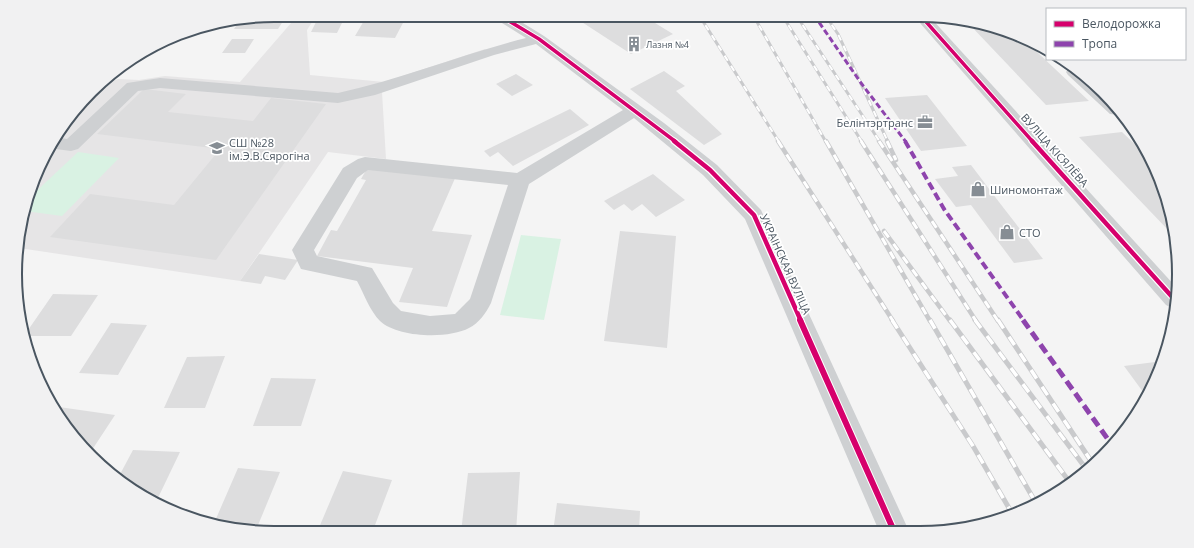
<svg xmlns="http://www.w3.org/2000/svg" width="1194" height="548" viewBox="0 0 1194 548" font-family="'Open Sans',sans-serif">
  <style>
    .education { fill: #e6e5e6 }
    .green { fill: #d9f2e3 }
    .building { fill: #ddddde }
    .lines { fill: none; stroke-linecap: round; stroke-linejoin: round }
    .minor { fill: #ced0d2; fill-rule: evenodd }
    .rail-far2-casing { stroke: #c9cacc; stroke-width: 3 }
    .rail-far1-casing { stroke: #c9cacc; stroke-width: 4.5 }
    .rail-casing { stroke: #c9cacc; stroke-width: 5 }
    .rail-far2 { stroke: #fff; stroke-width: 2; stroke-dasharray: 6; stroke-linecap: butt }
    .rail-far1 { stroke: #fff; stroke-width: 3; stroke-dasharray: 8; stroke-linecap: butt }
    .rail { stroke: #fff; stroke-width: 3.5; stroke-dasharray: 10; stroke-linecap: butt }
    .quiet-far2 { stroke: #8e44ad; stroke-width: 3; stroke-dasharray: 6 3; stroke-linecap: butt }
    .quiet-far1 { stroke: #8e44ad; stroke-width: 4; stroke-dasharray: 8 4; stroke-linecap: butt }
    .quiet { stroke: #8e44ad; stroke-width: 5; stroke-dasharray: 10 5; stroke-linecap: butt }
    .cycleway-far2-casing { stroke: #fff; stroke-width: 5.5 }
    .cycleway-far1-casing { stroke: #fff; stroke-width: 7 }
    .cycleway-casing { stroke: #fff; stroke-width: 8 }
    .cycleway-far2 { stroke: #d6006c; stroke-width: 3.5 }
    .cycleway-far1 { stroke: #d6006c; stroke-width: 4.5 }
    .cycleway { stroke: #d6006c; stroke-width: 6 }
    .labels { text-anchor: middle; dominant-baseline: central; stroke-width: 3.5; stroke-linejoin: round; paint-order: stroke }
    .far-poi-label { font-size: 9px; fill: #4a5661; stroke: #fff; text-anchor: start }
    .poi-label { font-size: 11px; fill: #4a5661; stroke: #fff; text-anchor: start }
    .street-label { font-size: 11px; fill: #4a5661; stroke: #fff }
    .rim { fill: none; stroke: #4a5661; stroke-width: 2 }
  </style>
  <rect width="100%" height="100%" fill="#f4f4f4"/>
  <path class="education" d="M298,15l18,1 -9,14 3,45 74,7 101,-33 3,3 -106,40 4,67 -58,-7 -88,129 -221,-33 1,-24 30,-79 42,-52 10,-8 16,-6 21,1 26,-4 75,6z"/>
  <path class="green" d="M78,152l41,6 -57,58 -37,-5 4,-13z
    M521,235l40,4 -17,81 -44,-5z"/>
  <path class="building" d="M274,15h13l-9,14h-44l5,-8z
    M571,15h71l31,19 -42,20z
    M319,16l26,1 -8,16 -26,-1z
    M365,19l39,2 -9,17 -40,-2z
    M970,25l49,10 70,66 -43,4z
    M232,39h22l-9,14h-23z
    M664,71l21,15 -9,5 46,43 -18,11 -74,-56z
    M516,74l17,11 -21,11 -16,-12z
    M144,89l42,5 -18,18 85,9 18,-23 55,6 -110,156 -166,-23 40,-43 84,11 46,-56 -123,-15z
    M927,95l40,51 -46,5 -36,-53z
    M570,109l19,16 -76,41 -15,-14 -8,5 -6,-6z
    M1122,132l25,24 12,19 12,58 -92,-96z
    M971,165l28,37 44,57 -29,4 -43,-58 -15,2 -21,-28 23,-3 -6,-9z
    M368,167l88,9 -24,55 40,4 -25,72 -48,-5 14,-34 -96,-12 14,-26 6,1 29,-51 -5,-1z
    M653,174l32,26 -29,17 -14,-13 -10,7 -8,-7 -10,6 -10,-9z
    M620,231l56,5 -9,112 -63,-7z
    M259,254l39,6 -13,20 -20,-4 -4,8 -21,-3z
    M53,294l45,1 -27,41h-44l-1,-3z
    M111,323l36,2 -29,50 -39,-2z
    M225,356l-20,52h-41l23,-51z
    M1155,362l5,7 -1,4 -13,23 -22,-30z
    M271,378l45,1 -15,47h-48z
    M59,407l56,8 -25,38 -34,-42z
    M133,450l47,2 -24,50 -38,-24z
    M238,468l42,4 -24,58 -41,-9z
    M343,471l49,9 -20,53h-38l-16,-3z
    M520,472l-4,60h-55l7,-59z
    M557,503l83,8 -1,21h-86z"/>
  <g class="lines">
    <path class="minor" d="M492,15h18l34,21 120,87 53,42 44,45 148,321h-30l-134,-312 -42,-44 -69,-57 -105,66 -38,119c-5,10 -12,20 -22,25 -20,11 -71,10 -89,-7 -10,-10 -16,-27 -23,-40l-56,-12 -9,-19 51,-82 15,-9 7,-2 152,16 106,-63 -87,-66 -42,11 -119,40 -37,8 -178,-15 -22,3 -60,58 -7,2 -23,-3 8,-11 11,2 60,-56 33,-5 178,15c64,-14 125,-39 188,-55l-32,-20zM368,170l140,15 -38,114 -15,15 -25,2 -29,-5 -8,-8 -21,-35 -55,-12 -3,-6 43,-72z
      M913,15l17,2 246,270 -4,21 -6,-3z
      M1069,68l34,23 16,24 -9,-1 -42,-39 -2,-3z"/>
    <g class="rail-far2-casing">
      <path id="rail-far2" d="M699,15l80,127
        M753,15l73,127
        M782,15l80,127
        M796,15l84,127
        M825,15l13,19 50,108"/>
    </g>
    <g class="rail-far1-casing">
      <path id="rail-far1" d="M778,141l115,180
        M826,141l104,180
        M861,141l115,180
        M879,141l119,180
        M887,141l9,19
        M884,231l66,90"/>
    </g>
    <g class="rail-casing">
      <path id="rail" d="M892,320l81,126 40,69
        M930,320l106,183
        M950,320l121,164
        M975,320l112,150
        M998,320l95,144"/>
    </g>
    <use href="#rail-far2" class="rail-far2"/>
    <use href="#rail-far1" class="rail-far1"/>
    <use href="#rail" class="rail"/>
    <path class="quiet-far2" d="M814,15l47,68 45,59"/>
    <path class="quiet-far1" d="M905,141l39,68 80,112"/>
    <path class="quiet" d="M1023,320l89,125"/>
    <g class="cycleway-far2-casing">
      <path id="cycleway-far2" d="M499,15l40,24 137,103
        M920,15l113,127"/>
    </g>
    <g class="cycleway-far1-casing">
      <path id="cycleway-far1" d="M674,141l36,29 44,45 47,106
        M1032,141l142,158"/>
    </g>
    <g class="cycleway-casing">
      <path id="cycleway" d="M800,320l94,211"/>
    </g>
    <use href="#cycleway-far2" class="cycleway-far2"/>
    <use href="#cycleway-far1" class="cycleway-far1"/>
    <use href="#cycleway" class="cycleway"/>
  </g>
  <defs>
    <g id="building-bare" transform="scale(1.2)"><path d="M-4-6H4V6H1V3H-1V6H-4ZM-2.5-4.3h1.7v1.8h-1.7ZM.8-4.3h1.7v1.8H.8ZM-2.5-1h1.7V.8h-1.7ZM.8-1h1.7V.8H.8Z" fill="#868d94" stroke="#fff" stroke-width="2.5" paint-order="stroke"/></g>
    <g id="office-bare" transform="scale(1.2)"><path d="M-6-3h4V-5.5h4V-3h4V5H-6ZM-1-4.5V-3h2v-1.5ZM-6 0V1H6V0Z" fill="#868d94" stroke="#fff" stroke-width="2.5" paint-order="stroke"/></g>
    <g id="school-bare" transform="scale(1.2)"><path d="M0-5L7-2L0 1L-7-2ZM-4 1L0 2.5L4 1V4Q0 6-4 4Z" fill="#868d94" stroke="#fff" stroke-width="2.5" paint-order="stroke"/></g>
    <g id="shop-bare" transform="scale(1.2)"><path d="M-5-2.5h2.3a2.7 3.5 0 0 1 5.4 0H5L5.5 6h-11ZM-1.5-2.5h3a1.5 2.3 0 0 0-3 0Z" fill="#868d94" stroke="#fff" stroke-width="2.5" paint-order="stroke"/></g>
  </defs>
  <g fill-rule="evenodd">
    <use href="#building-bare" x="634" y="44"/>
    <use href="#office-bare" x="925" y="122"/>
    <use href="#school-bare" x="217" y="148"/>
    <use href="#shop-bare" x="978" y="189"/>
    <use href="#shop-bare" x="1007" y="232"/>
  </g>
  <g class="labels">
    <g class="far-poi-label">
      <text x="646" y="44">Лазня №4</text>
    </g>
    <g class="poi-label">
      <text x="913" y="122" text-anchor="end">Белінтэртранс</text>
      <text x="229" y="142">СШ №28<tspan x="229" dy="13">ім.Э.В.Сярогіна</tspan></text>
      <text x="990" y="189">Шиномонтаж</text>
      <text x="1019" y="232">СТО</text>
    </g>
    <g class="street-label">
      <text transform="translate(1055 150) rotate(48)">ВУЛІЦА КІСЯЛЁВА</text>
      <text transform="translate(786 264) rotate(66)">УКРАІНСКАЯ ВУЛІЦА</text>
    </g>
  </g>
  <path d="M0 0H1194V548H0ZM274 22H920A252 252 0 0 1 1172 274V274A252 252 0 0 1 920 526H274A252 252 0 0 1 22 274V274A252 252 0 0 1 274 22Z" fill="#f1f1f2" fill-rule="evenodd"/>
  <path class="rim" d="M274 22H920A252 252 0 0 1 1172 274V274A252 252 0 0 1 920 526H274A252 252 0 0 1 22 274V274A252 252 0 0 1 274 22Z"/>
  <rect x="1046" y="8" width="140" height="52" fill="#ffffff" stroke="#b7bbc0"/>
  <rect x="1054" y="21" width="20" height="6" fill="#d6006c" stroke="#b7bbc0"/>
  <text x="1082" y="28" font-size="12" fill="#4a5661">Велодорожка</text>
  <rect x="1054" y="41" width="20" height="6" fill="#8e44ad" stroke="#b7bbc0"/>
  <text x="1082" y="48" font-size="12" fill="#4a5661">Тропа</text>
</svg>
